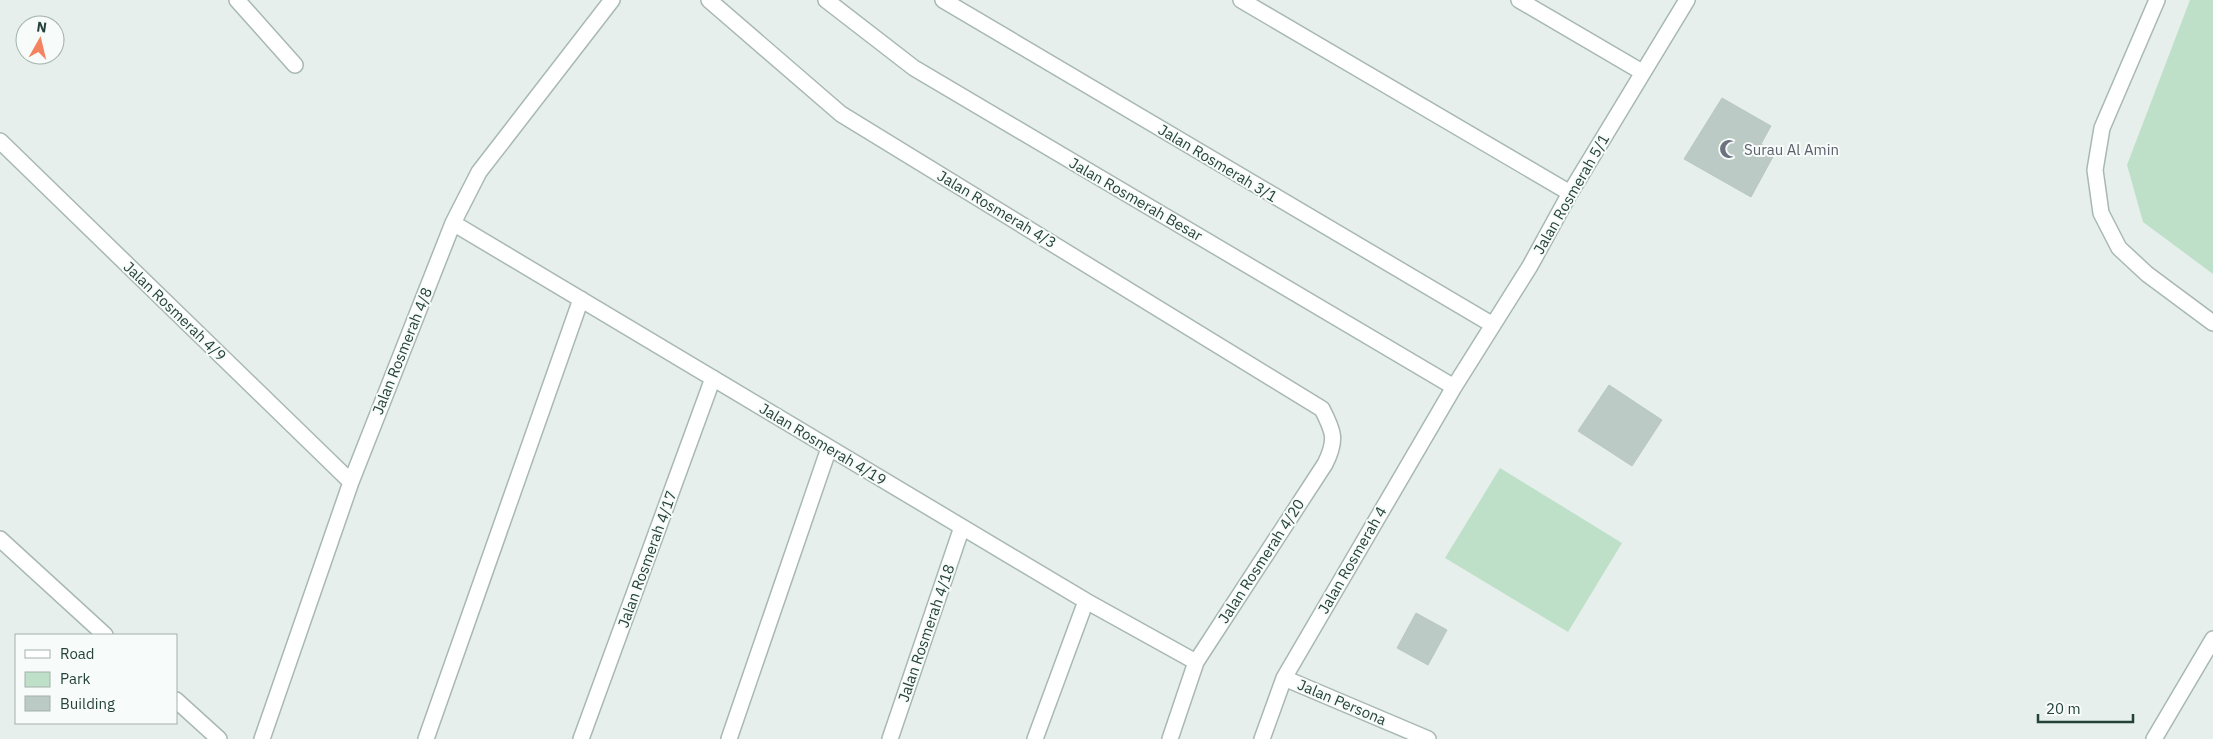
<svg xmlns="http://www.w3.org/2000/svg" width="2213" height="739" viewBox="0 0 2213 739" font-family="'IBM Plex Sans',sans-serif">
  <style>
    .green { fill: #bfe0c8 }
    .building { fill: #bbcac4; stroke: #b8c9c2 }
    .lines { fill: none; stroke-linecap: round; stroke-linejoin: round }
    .minor-casing { stroke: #a8b8b2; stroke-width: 18 }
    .minor { stroke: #fff; stroke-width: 15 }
    .labels { text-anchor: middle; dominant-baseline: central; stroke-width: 4; stroke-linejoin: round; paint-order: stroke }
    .worship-label { font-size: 15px; fill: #5b616d; stroke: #f7fbf9; text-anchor: start }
    .street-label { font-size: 15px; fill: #24423a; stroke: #f7fbf9 }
  </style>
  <rect width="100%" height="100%" fill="#e6efeb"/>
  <path class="green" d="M2190,0h23v274l-70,-52 -16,-57z
    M1500,468l122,75 -54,89 -123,-74z"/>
  <path class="building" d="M1722,98l49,28 -10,18 14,9 -24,44 -67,-38z
    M1609,385l53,35 -30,46 -54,-35z
    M1416,613l31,17 -19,35 -31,-17z"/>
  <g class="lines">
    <g class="minor-casing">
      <path id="minor" d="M237,0l58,65
        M709,0l132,114 481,295c12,23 15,31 3,55l-129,198 -26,77
        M826,0l88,68 540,319
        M943,0l550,325
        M1241,0l329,193
        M1519,0l123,72
        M2157,0l-55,128 -7,42 6,43 18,35 28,26 66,49
        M0,141l351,341
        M453,223l633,378 110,61
        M0,539l105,96
        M1284,678l144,61
        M176,700l43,39
        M262,739l89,-257 102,-259 26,-51 133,-172
        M426,739l155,-440
        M581,739l132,-361
        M729,739l100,-291
        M890,739l72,-212
        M1035,739l51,-138
        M1262,739l22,-61 170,-291 76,-121 40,-73 117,-193
        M2154,739l59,-100"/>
    </g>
    <use href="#minor" class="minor"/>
  </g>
  <defs>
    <g id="mosque-bare" transform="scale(1.5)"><path d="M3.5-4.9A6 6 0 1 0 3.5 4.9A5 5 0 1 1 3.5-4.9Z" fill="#6b7280" stroke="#f7fbf9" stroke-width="2.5" paint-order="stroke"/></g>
  </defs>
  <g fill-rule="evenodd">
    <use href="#mosque-bare" x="1729" y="149"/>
  </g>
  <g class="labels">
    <g class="worship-label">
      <text x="1744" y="149">Surau Al Amin</text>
    </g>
    <g class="street-label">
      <text transform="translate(1218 163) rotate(31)">Jalan Rosmerah 3/1</text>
      <text transform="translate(1571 194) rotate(-60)">Jalan Rosmerah 5/1</text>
      <text transform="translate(1136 199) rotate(30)">Jalan Rosmerah Besar</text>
      <text transform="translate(997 209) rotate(31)">Jalan Rosmerah 4/3</text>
      <text transform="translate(175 311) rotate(44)">Jalan Rosmerah 4/9</text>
      <text transform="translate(402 351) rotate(-68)">Jalan Rosmerah 4/8</text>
      <text transform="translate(823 444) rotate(31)">Jalan Rosmerah 4/19</text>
      <text transform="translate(647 559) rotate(-70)">Jalan Rosmerah 4/17</text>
      <text transform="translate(1352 560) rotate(-60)">Jalan Rosmerah 4</text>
      <text transform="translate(1261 561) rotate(-57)">Jalan Rosmerah 4/20</text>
      <text transform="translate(926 633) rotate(-71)">Jalan Rosmerah 4/18</text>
      <text transform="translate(1342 702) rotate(23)">Jalan Persona</text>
    </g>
  </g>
  <rect x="15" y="634" width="162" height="90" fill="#f7fbf9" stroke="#a3b1ad"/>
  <rect x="25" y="650" width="25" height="8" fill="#ffffff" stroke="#a3b1ad"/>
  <text x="60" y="659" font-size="15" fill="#24423a">Road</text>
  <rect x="25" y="672" width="25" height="15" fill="#bfe0c8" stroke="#a3b1ad"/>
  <text x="60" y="684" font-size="15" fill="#24423a">Park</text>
  <rect x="25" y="696" width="25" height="15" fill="#bbcac4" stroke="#a3b1ad"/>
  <text x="60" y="709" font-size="15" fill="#24423a">Building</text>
  <g transform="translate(40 40) rotate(8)"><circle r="24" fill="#f7fbf9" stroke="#a3b1ad"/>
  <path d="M0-4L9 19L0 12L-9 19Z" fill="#f4845f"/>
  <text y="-8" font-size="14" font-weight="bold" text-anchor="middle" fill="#24423a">N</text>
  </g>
  <path d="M2038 714v8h95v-8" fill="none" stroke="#24423a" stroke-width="2.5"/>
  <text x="2046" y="714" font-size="15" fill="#24423a" stroke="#f7fbf9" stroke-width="4" paint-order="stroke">20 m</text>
</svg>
